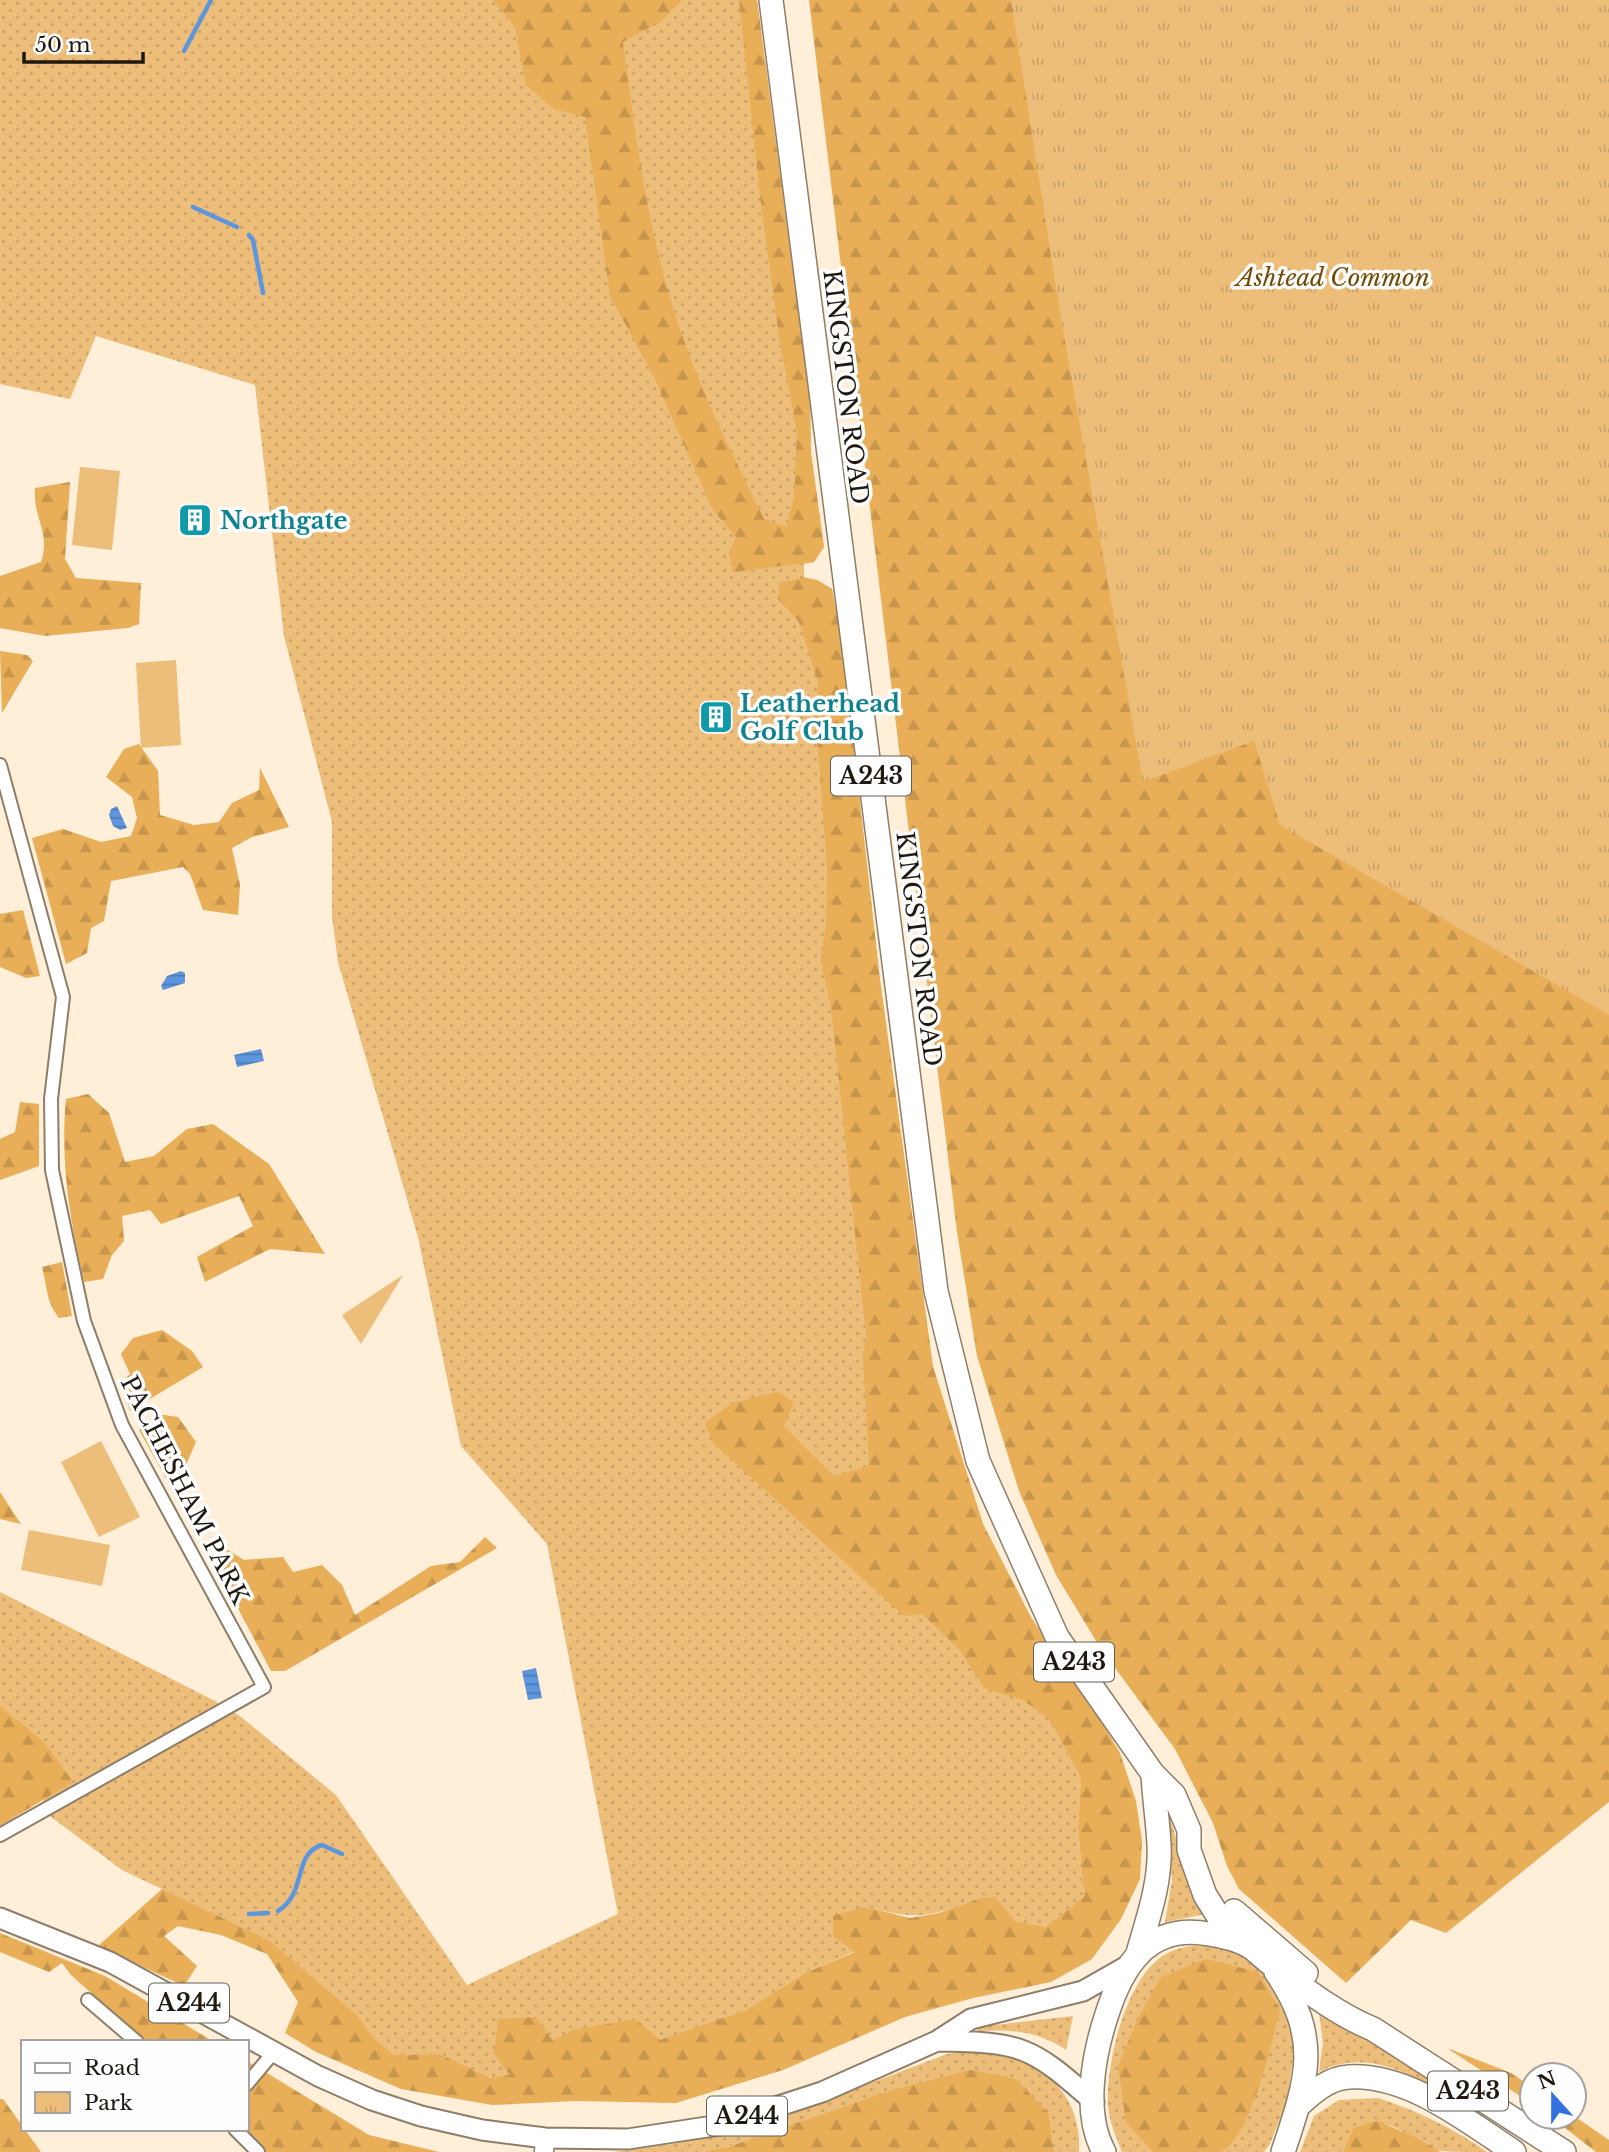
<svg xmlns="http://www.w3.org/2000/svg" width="1609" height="2152" viewBox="0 0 1609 2152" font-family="'Libre Baskerville',serif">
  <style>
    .grass { fill: url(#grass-dots) }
    .forest { fill: url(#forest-firs) }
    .park { fill: url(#park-tufts) }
    .garden { fill: #edbd7a }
    .water { fill: url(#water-rules) }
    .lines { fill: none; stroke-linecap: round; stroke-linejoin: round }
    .stream { stroke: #5e96de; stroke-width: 4.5 }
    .street-casing { stroke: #8d7e6a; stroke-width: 16 }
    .secondary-casing { stroke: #8d7e6a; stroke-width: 21 }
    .primary-casing { stroke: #8d7e6a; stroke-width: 23 }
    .highway-casing { stroke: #8d7e6a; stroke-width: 26 }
    .street { stroke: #fff; stroke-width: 12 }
    .secondary { stroke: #fff; stroke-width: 18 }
    .primary { stroke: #fff; stroke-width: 19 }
    .highway { stroke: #fff; stroke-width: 23 }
    .labels { text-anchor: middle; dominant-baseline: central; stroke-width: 7; stroke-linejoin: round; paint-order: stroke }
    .shield { fill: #fefefe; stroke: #625e58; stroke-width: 2 }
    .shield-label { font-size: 23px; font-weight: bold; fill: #1f1911 }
    .park-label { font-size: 24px; font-style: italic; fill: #724c05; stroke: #fefefe }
    .street-label { font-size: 24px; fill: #1f1911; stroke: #fefefe }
    .culture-label { font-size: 24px; font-weight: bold; fill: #0d838f; stroke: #fefefe; text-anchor: start }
  </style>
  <defs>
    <pattern id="grass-dots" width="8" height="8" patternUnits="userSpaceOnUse" patternTransform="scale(1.75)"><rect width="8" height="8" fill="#edbd7a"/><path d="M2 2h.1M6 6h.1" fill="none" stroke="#cba268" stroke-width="1.8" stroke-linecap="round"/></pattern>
    <pattern id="forest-firs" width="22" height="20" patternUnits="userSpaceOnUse" patternTransform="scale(1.75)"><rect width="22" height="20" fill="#e8ae58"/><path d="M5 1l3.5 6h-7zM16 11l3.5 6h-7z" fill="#c7954c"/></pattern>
    <pattern id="park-tufts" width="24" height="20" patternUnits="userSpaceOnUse" patternTransform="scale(1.75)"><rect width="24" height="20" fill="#edbd7a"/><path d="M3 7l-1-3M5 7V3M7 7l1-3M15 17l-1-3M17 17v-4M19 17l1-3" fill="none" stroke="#cba268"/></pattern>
    <pattern id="water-rules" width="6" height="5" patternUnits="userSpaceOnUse" patternTransform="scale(1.75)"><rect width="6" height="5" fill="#5e96de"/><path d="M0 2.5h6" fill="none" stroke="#4d7ab3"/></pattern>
  </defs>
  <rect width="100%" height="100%" fill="#ffeed8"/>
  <path class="grass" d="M0,0h757l53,400 1,53 13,94 -10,15 -10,2v13l13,3 15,9 9,46 39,345 53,387 50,157 48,93 53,79 -35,23 32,59 -3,50 6,68 -38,31 -31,-6 -37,-22c-52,19 -59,21 -113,8l-9,44 -51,22 -59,37 -87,31 -87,-11 -61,45 -20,3 -51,-24 -46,1 -19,-16 -19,-25 -87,-74 -147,-70 -72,-54 -7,-16 -43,-41v-167l215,109 25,15 96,79 131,190 151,-71 -71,-370 -86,-98 -43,-209 -80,-275 -6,-46v-94l-48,-186 -29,-251 -159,-49 -26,63 -70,-15z
    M1166,1804l12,41 28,69 -41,8 7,-42z
    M1207,1944l23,4 38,21 25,50 1,32 -7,50 -17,43 -6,8h-142c-6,-15 -13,-31 -14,-47 -2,-42 17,-122 53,-148 14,-10 31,-11 46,-13z
    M1319,2012l121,72 -2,4c-39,-19 -77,-38 -119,-16l4,-29z
    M1073,2016l-7,34c-27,-19 -57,-21 -88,-19v-4z
    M974,2050c58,4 109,38 105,102h-25l-5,-38 -164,-22 -157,55 -26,5h-89l60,-8 90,-20 184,-70z
    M1378,2098c40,13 75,30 109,54 -14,0 -36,0 -49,-1 -36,-15 -42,-36 -85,-23l-10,24h-43l14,-36 25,-16z"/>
  <path class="forest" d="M493,0h189l-22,22 -37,20c12,91 24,185 52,272 22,71 57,139 89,205l22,8 8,-30 3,-65 -18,-95 -19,-141 -21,-196h18l53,400 1,53 13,94 -10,15 -81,10 -4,-19 7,-16 -23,-27 -59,-133 -44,-81 -25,-179 -31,-8 -28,-24 -11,-58z
    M809,0h772l28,115v1687l-163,131 -35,-13 -65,63 -107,-94 -12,-23 -14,-43 -38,-74 -74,-100 -45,-74 -37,-84 -42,-135 -20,-124z
    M70,482l-5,77 11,19 65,5 -2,41 -11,4 -83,8 -45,-8v-52l41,-14c10,-30 -8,-42 -6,-74z
    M804,578l13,2 15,9 9,46 39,345 53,387 50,157 48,94 69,101 20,34 16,48 6,40 -2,38 -19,40 -29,40 -41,23 -78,16 -68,19 -122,53 -107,33 -100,-2 -84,4 -91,-16 -85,-37 -31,-19 13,-31 -31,-48 -46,-19 -43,-9 -14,10 33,30 -13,20 -86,-40 64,-57 107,51 87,74 19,25 19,16 46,-1 51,24 19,-3 -16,-21 4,-35 38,-2 17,24 19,-11 64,-11 24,21 86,-30 59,-37 50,-21 -22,-16v-20l32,-9 45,11 29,-5 39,-14 17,-2 20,24 31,6 38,-31 -6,-68 3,-50 -32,-59 -26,-19 -39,-12 -24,-38 -38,-36 -18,2 -191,-173 -8,-20 27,-20 46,-11 16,10 -10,24 49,50 36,-10 -6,-109 3,-22 -35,-328 -10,-46 5,-39 1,-54 -11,-147 2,-39 -19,-60 -21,-23 2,-17z
    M0,651l27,4 6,6 -31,52z
    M139,744l19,27 2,44 34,10 25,-3 13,-19 27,-13 1,-22 29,59 -37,10 -20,11 8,37 -2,30 -35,-5 -13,-36 -7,-7 -72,14 -7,40 -13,7 -4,25 -21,11 -34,-126 31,-9 38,13 30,-6 6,-18 -5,-21 -26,-20 18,-28z
    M23,910l17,66 -14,2 -26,-11v-53z
    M88,1094l21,19 16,49 29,-6 33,-27 26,-5 56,40 56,90 -55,-5 -65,33 -8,-25 56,-31 -14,-30 -78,28 -11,-14 -28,6 2,25 -12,14 -9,24 -19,3c-14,-61 -24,-120 -18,-183z
    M20,1102l19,2v62l-39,14v-41l15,-7z
    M62,1262l10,54 -13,2c-14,-19 -11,-29 -17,-51z
    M162,1330l30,21 11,16 -73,44 -9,-28 9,-9 -9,-20 12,-16z
    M157,1414l21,3 18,25 -11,25 -16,17 -30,-54z
    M0,1492l21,32 -21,-5z
    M485,1537l12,11 -212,123h-14l-60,-114 15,-8 18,11 39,-3 10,15 29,-7 20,20 13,30 76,-49 29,-4z
    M0,1706l45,37 28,39 -73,44z
    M0,1933l105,43 109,66h-68l-75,-67 -9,-12 -13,9 -49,-20z
    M1206,1959l52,13 22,38c-7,28 -31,135 -61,142 -20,0 -46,0 -66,0l-27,-30 -8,-56 21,-50 22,-39z
    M1447,2048l64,25 21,14v17z
    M247,2061l122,74 70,17h-176l-24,-23h8z
    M970,2070l46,9 33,35 5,38h-352l26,-5 157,-55z
    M0,2099h3l38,53h-41z
    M1574,2116l35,24v12h-13l-45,-35z
    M1377,2121l38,16 25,15h-97l10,-24z"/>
  <path class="park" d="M1011,0h598v1015l-329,-190 -26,-84 -111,41 -83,-469z"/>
  <path class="garden" d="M80,467l40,4 -8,79 -40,-5z
    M176,660l5,85 -40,3 -5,-85z
    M403,1275l-42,69 -19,-29z
    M101,1441l39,76 -41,20 -38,-75z
    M29,1530l81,15 -8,41 -81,-16z"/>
  <path class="water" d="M117,806l10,22 -7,2 -7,-4 -4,-11 2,-6z
    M181,971l4,2v10l-22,7 -2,-4 6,-10z
    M261,1049l3,12 -27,6 -3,-12z
    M536,1668l6,30 -14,2 -6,-29z"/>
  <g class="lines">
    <path class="stream" d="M184,51l27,-51
      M193,207l44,20
      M249,235l4,5 10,53
      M278,1911c30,-19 14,-57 44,-66l20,9
      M249,1914l19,-1"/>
    <g class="street-casing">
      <path id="street" d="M0,765l63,232 -12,102 1,71 32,151 38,104 142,262 -264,148
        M88,2000l49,42
        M247,2084l26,-31
        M235,2129l23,23"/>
    </g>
    <g class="secondary-casing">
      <path id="secondary" d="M544,2152l1,-14"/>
    </g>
    <g class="primary-casing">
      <path id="primary" d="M0,1918l110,44 208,114 54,24 49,16 61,14 63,8 83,1 92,-14 102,-33 115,-51 34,-22 112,-28 44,-25
        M937,2041c85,1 94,5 157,61"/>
    </g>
    <g class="highway-casing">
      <path id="highway" d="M771,0l165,1291 42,170 79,176 96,137 21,21 15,35v20l16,45 15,24 29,27
        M1234,1911l72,62
        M1138,1953c10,-35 23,-71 21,-108 -1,-24 -5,-47 -6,-71
        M1276,1972c46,67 31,108 7,180
        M1299,2105c14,-13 30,-27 50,-28 60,-3 118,44 165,75
        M1104,2152c-21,-38 -11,-95 2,-135 16,-51 42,-94 103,-83 13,2 29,6 40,12 8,5 14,12 21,17 32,24 66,51 103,66l191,123"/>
    </g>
    <use href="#street" class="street"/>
    <use href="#secondary" class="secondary"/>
    <use href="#primary" class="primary"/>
    <use href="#highway" class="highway"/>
  </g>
  <defs>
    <g id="building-square" transform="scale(1.75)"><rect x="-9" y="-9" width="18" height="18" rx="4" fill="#0f9aa8" stroke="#fefefe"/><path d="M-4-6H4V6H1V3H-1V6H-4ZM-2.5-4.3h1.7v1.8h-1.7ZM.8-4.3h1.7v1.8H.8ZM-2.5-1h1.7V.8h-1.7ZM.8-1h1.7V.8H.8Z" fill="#fff"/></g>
  </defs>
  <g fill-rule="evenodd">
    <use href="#building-square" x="195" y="520"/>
    <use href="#building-square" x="716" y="717"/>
  </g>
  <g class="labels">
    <g class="shield">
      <rect x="831" y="756.5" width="80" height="39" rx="5"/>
      <rect x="1034" y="1642.5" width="80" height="39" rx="5"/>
      <rect x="149" y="1983.5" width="80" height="39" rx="5"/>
      <rect x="1428" y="2071.5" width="80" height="39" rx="5"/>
      <rect x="707" y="2096.5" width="80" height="39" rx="5"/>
    </g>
    <g class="shield-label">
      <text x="871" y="776">A243</text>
      <text x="1074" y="1662">A243</text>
      <text x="189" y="2003">A244</text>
      <text x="1468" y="2091">A243</text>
      <text x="747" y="2116">A244</text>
    </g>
    <g class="park-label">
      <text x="1333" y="277">Ashtead Common</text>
    </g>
    <g class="street-label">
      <text transform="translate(846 387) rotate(83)">KINGSTON ROAD</text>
      <text transform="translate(919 949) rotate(83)">KINGSTON ROAD</text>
      <text transform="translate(185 1490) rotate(63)">PACHESHAM PARK</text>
    </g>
    <g class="culture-label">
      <text x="220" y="520">Northgate</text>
      <text x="740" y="703">Leatherhead<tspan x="740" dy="28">Golf Club</tspan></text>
    </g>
  </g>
  <rect x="21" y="2040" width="228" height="91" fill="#fefefe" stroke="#a5a29f" stroke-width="2"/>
  <rect x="35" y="2063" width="35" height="10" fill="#ffffff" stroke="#a5a29f" stroke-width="2"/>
  <text x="84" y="2075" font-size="21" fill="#1f1911">Road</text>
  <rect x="35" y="2092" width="35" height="21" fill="url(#park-tufts)" stroke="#a5a29f" stroke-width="2"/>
  <text x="84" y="2110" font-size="21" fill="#1f1911">Park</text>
  <g transform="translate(1553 2096) rotate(339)"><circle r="33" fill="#fefefe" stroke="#a5a29f" stroke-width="2"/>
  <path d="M0-5L12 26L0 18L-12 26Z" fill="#3271df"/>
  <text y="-10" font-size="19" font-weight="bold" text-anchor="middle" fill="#1f1911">N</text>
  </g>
  <path d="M24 52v10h119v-10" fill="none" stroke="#1f1911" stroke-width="3.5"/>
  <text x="35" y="52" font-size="21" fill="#1f1911" stroke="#fefefe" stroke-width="5" paint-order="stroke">50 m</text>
</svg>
